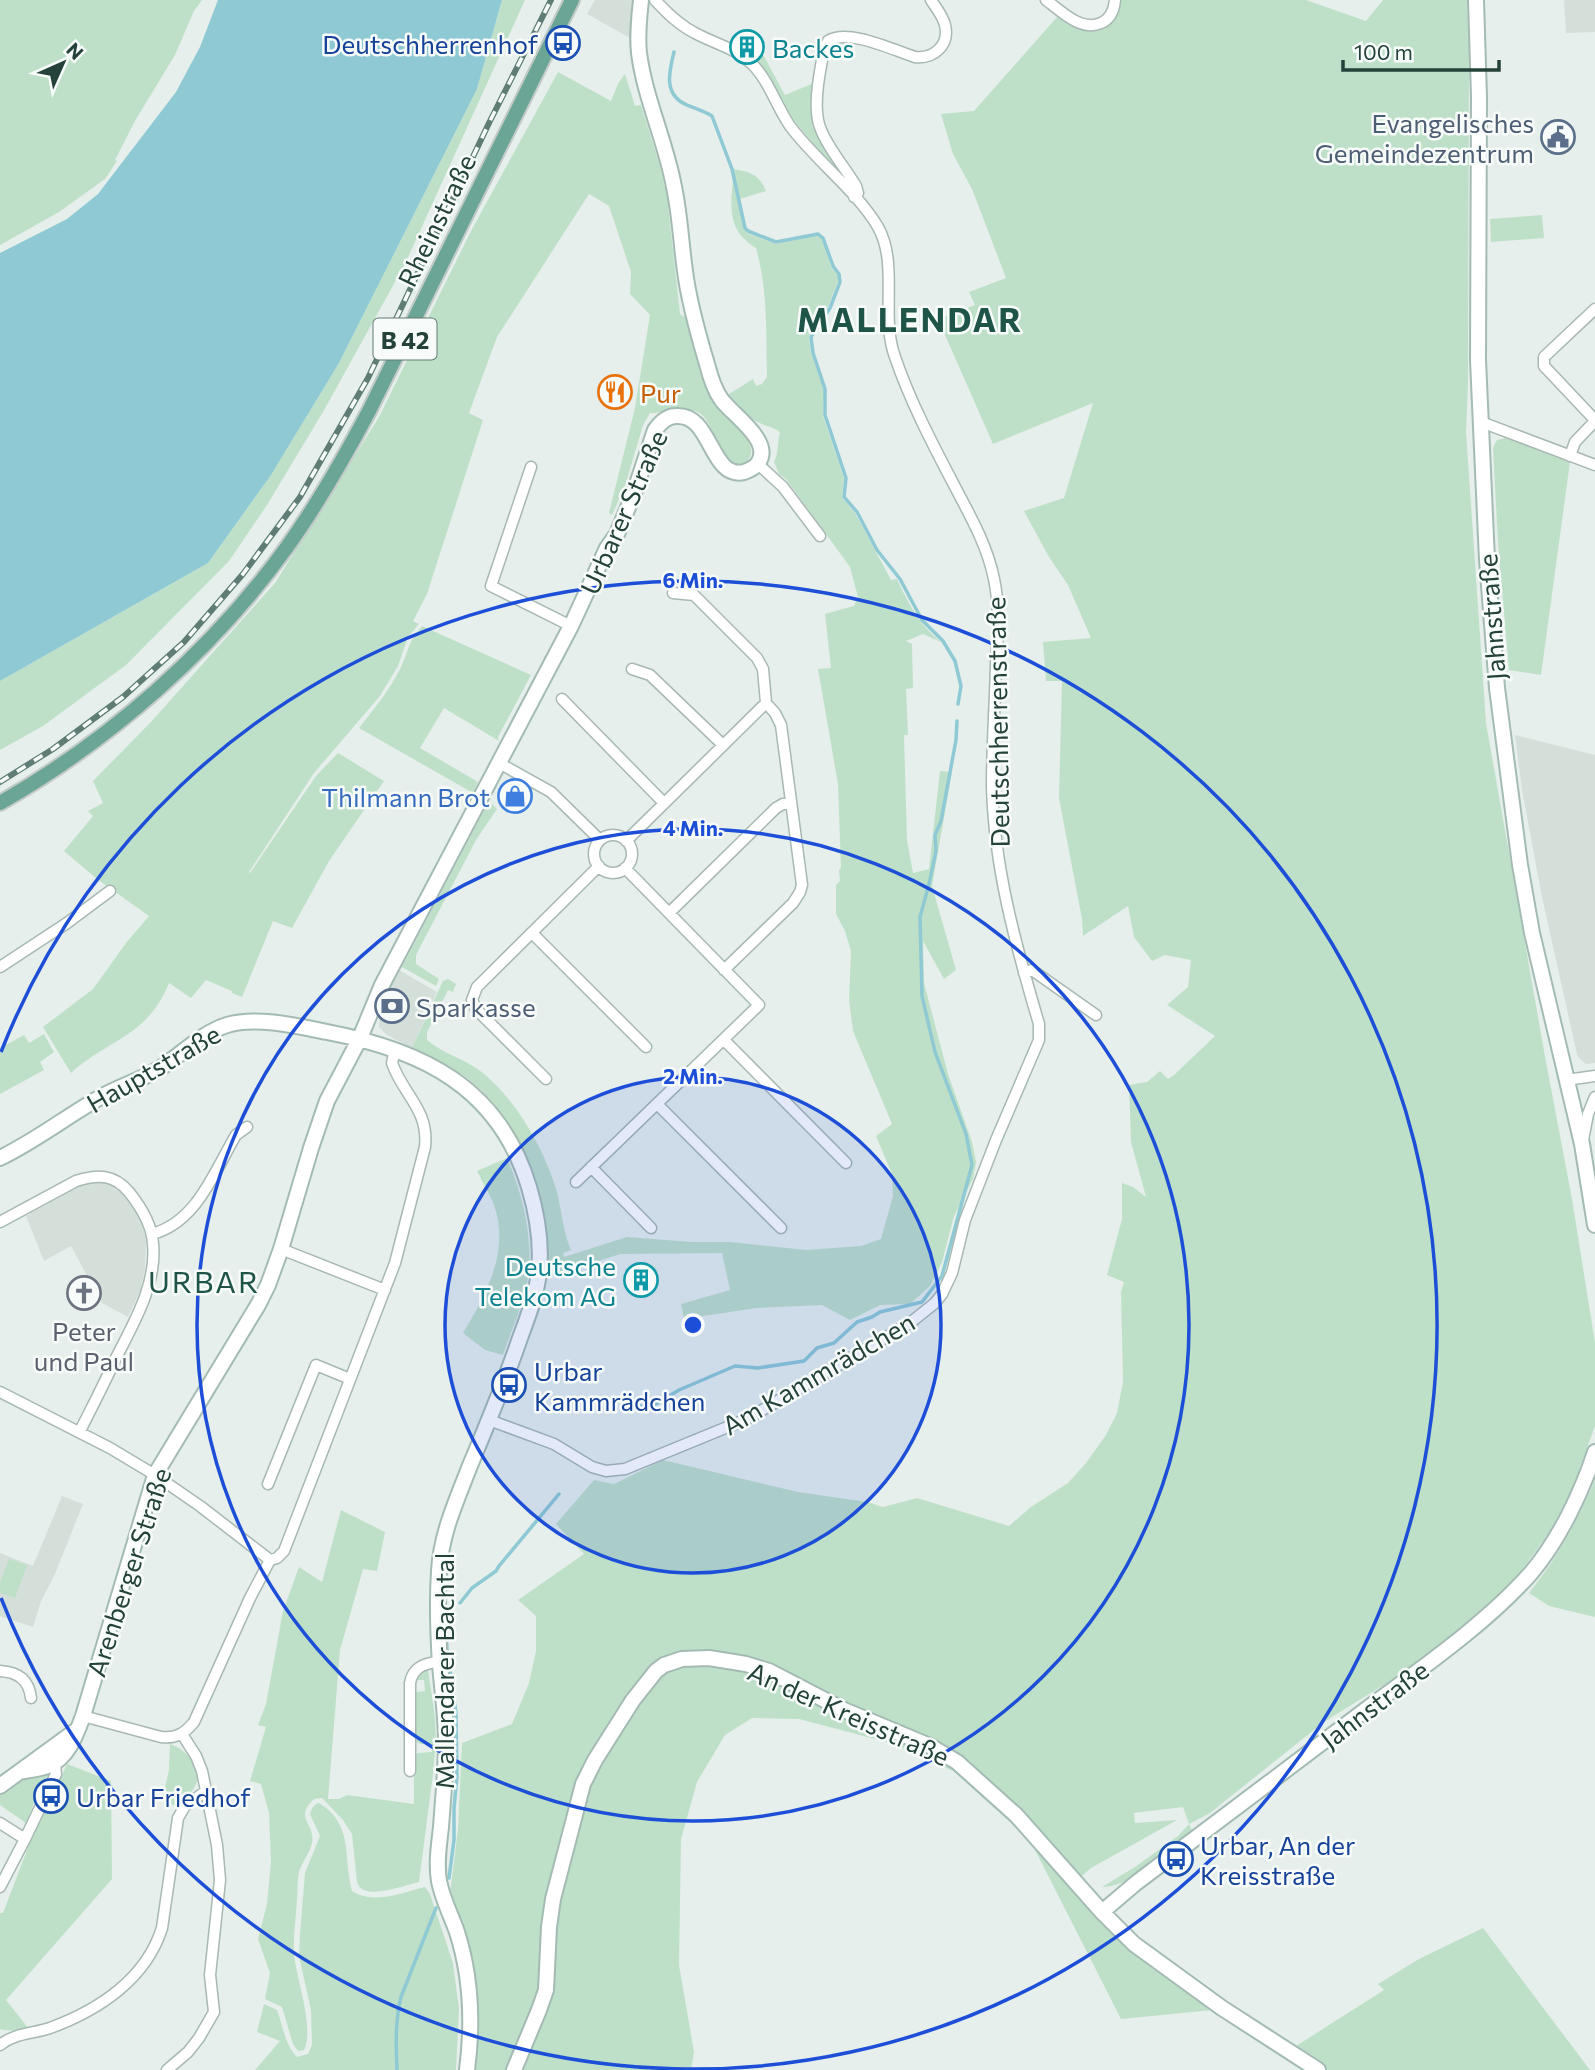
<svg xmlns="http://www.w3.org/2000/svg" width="1595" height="2070" viewBox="0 0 1595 2070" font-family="Commissioner,sans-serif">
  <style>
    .built { fill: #d4dfda }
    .green { fill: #bfe0c8 }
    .water { fill: #8ec9d4 }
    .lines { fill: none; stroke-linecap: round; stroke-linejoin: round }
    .stream { stroke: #8ec9d4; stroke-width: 3.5 }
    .street-casing { stroke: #a8b8b2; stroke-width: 13 }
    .secondary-casing { stroke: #a4bbb3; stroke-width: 18 }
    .primary-casing { stroke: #c2cac8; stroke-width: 18 }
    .street { stroke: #fff; stroke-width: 10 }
    .secondary { stroke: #fff; stroke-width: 14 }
    .primary { stroke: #6aa596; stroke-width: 14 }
    .rail-casing { stroke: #5f7d75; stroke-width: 6 }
    .rail { stroke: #f7fbf9; stroke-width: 3.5; stroke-dasharray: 10; stroke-linecap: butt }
    .ring { fill: none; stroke: #1d4ed8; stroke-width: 3.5 }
    .labels { text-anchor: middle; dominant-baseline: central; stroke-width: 5; stroke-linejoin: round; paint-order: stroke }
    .shield { fill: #f7fbf9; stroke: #637a73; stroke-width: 2 }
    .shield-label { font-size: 24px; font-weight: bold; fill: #24423a }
    .transit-label { font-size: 26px; fill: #164399; stroke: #f7fbf9; text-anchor: start }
    .culture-label { font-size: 26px; fill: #0d838f; stroke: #f7fbf9; text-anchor: start }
    .service-label { font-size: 26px; fill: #4e5e75; stroke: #f7fbf9; text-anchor: end }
    .street-label { font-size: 26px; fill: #24423a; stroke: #f7fbf9 }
    .food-label { font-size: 26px; fill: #c56008; stroke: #f7fbf9; text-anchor: start }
    .shop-label { font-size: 26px; fill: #366cbe; stroke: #f7fbf9; text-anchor: end }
    .worship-label { font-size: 26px; fill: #5b616d; stroke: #f7fbf9 }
    .quarter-label { font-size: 30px; letter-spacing: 2px; fill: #1f5548; stroke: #f7fbf9 }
    .district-label { font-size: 33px; font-weight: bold; letter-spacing: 2px; fill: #1f5548; stroke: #f7fbf9 }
    .centre { fill: #1d4ed8; stroke: #f7fbf9; stroke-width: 3.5 }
    .ring-label { font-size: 21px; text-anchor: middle; font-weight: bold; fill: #1d4ed8; stroke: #f7fbf9; stroke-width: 5; stroke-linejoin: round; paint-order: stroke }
  </style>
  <rect width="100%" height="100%" fill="#e6efeb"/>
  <path class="built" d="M595,0h39l-2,17v22l-45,-25z
    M1564,0h31v32l-29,1z
    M1515,735l80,20v308l-9,1 -7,-6 -2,-4 -35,-157 -20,-107z
    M397,969l40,23 -25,56 -25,-13 -8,-8 1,-20z
    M98,1181l7,1 8,4 11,10 15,21 4,10 3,14 -1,29 -5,21 -12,26 -26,-14 -31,-57 -27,15 -18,-45 58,-32z
    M62,1496l21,8 -28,70 -14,27 -8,26 -33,-11v-63l33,13z"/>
  <path class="green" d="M0,0h202l-8,11 -19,44 -39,64 -21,41 2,1 -12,18 -46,33 -59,33z
    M502,0h23l-120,264 -82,148 -56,93 -38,56 -103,104 -83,61 -43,24v-69l208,-118 63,-88 68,-112 138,-274z
    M1121,0h185l60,21 17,-21h84l2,41 -1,343 -2,48 20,291 60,339 26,137 23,144v83l-22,61 -24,46 -36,49 -83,74 -106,66 -114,91 -21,11 6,12c-22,15 -67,52 -93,51l33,-20 43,-31 11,-12 -6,-17 -49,6 1,10 42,-3 -86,48 -22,19 76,76 68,47 -92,9 -91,-179 -77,-69 -59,-27 -95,-25 -47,-1 -27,17 -28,47 -16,57 -2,126 15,87 -3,18h-219l5,-58 -2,-26 -25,-92 8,-65 4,-86 50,-19 17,-41 7,-32v-35l-18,-16 66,-46 -28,-30 38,-44 20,4 49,-24 135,32 69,10 16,5 34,-9 92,28 22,-19 37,-24 18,-20 20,-28 11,-22 6,-31 -2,-90 3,-10 -17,-7 15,-56v-36l11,4 13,10 -15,-55 -2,-57 18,-3 13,-11 8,8 6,-4 41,-39 -48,-31 21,-18 3,-27 -26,-5 -13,6 -18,-24 -6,-31 -45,30 -1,-17 -23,-121 3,-117h-16l-3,-39 48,-4 -23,-53 -19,-28 -25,-46 40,-13 29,-95 -100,41 -55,-125 37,-14 -6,-13 37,-14 -34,-89 -19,-35 -12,-40 33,-3 84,-95 21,14 19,1 8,-4 10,-9z
    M752,30l3,10 30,55 29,-12 -2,27 4,21 36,55 -1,2 -51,-60 -15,-20 -19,-37 -29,-25z
    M558,72l53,29 7,-17 7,-10 10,32 6,-1 19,61 7,30 13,118 8,5c7,21 14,42 21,62 3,8 5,18 9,26 9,13 31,26 33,42 1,7 -3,14 -11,15 -22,3 -24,-43 -42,-52 -15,-7 -32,1 -48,1l-7,12 -18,61 -13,29 -3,-2 26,-105 15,-93 -20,-21 1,-22 -22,-66 -20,-12 -92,143 -28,76 14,7 -56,174 -14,27 6,3 -11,13 -10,29 -18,30 -66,77 -65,99 1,1 66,-97 22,-23 46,28 -55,80 -37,67 -19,-7 -31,76 -10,-4v-2l-26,-11 -15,18 -22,-15c-22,54 -59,55 -98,90l-28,-46 50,-38 33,-46 23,-27 -52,-37 -33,-28 29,-35 -5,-5 15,-8 -10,-22 58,-59 124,-139 104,-166 92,-186z
    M733,169c17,3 26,5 33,22l-26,8z
    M733,179l11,50 3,4 29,11 42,-9 4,4 9,28 7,8v6l-10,26 -19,29 2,17 13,37 -1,26 21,62 -2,20 13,15 36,67 6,-1c12,26 22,45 44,63l-18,-8 -17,7 6,3 1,44 -7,1 2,46h-4l3,105 6,33 16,-4 11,-98 12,1 -20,114 24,84 -12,9 -21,-38 1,42 24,91 24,68 4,20 -3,17 -19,37 -12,46 -12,24 -20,18 -30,1 -30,15 -28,-15 -66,3 -72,11 -3,-15 49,-14 -8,-37 -102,1 -71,23 -4,5c6,-71 -16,-153 -73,-200 -18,-15 -39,-25 -60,-34l31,-67 5,-2 8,5 -3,8 -5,-2 -21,42v8c16,14 39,19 56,33 34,28 62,77 74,119 5,20 6,40 14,58l-8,3 1,4 63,-20 65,5h38l76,8 55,-4 20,-7 12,-43 -1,-22 -16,-38 16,-12 -39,-93 -4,-31 2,-49 -6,-20 -9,-17v-29l4,-4 -1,-11 2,-2 -3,-84 -20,-115 13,-1 -6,-54 29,-8 4,-9 -8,-30 -64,-88 -7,-5 -5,-12c5,-9 3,-20 6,-30 -5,-4 -10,-5 -16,-7 -14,-6 -29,-17 -38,-29l27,-17 3,7 6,-2 5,-7c-1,-44 1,-86 -11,-129 -28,-17 -26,-39 -23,-69z
    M1542,215l2,23 -53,4 -1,-23z
    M1506,438l64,24 -29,213 -32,-5 -11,-127 -5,-95 4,-8z
    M422,626l109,49 -33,62 1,4 -55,-33 -24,40 58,34 -5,11 -114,-65c15,-19 30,-37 41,-59 9,-18 7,-26 22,-43z
    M489,801l8,8 -21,31 -60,115v9l23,15 -3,7 -34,-19z
    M44,1034l10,18 -14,10 4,8 -44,24v-46l24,-13 5,8z
    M507,1158c15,35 25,74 22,113 -3,28 -17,57 -26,84l-18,-5 -22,-17c24,-40 49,-85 29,-133 -5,-10 -10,-19 -15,-29z
    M1595,1480v137l-46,-11 -20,-13c29,-37 48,-70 66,-113z
    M341,1510l44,22 -8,39 -14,-2 -23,81 -12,149h11l8,-4 67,9v-47l4,-4 14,-1v-8h-12l-5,-3 -1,-47 2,-2 9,-1 -1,-11h-8l3,-7 9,-3 7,47 1,23 -3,34 -14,108c-12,3 -44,14 -55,8 -5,-2 -5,-4 -7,-8l-5,-48 -9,-14 -21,-22 -8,1c-21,19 2,25 -2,44 -2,10 -10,19 -13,29 -2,9 -1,19 -2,27 -1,18 -4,37 -3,55 2,24 21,75 10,96l-6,1 -5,-7 -11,-37 -17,-8 5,-26 -12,-34 9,-35 4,-42 -2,-49 -8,-29 -11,-3 16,-54 -8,-2 8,-21 17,-93 16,-44 23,15z
    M9,1559l18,6 -12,33 -15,-5v-10z
    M170,1744c15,5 34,23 26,40 -3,8 -12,16 -18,23l-16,-7 7,-30z
    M67,1764l44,17 1,98 -106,121 23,29 -7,2 -19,-1 -3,-1v-116h3l39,-102 3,1 2,-3z
    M49,1773l-15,30 -8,20 -26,-18v-10l25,-17z
    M319,1803c35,21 24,55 33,88 22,14 49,2 73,-4l5,7 23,69 6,46 -3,61h-201l25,-29 -23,-9 7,-28 13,6c6,16 8,35 20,47l11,-3 4,-9 -1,-35 -12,-54 1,-22 5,-61 15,-37 -10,-22c2,-6 3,-9 9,-11z
    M1483,1928l107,142h-262l-35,-22 91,-58 -6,-6 41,-25z"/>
  <path class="water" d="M218,0h284l-25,89 -138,274 -68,112 -63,88 -208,118v-428l67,-34 31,-25 78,-102 24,-45z"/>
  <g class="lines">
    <path class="stream" d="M674,52c-5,20 -11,43 13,53 9,4 17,6 25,11l20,53 13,59 3,3 28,11 42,-8 5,4 10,28 6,8 1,8 -10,26 -19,29 2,16 12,36v26l21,63 -2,19 13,15 20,38 23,29 22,41 21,21 12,20 6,25 -3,18
      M630,1407l24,-2 25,-15 56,-24 23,2 46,-7 13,-13 17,-5 23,-21 15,-5 8,-5 42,-10 20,-26 30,-111 -6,-31 -31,-82 -13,-56 -2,-79 9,-33 7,-33 -1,-16 6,-14 15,-81 1,-19
      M460,1603l12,-15 24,-17 3,-5 60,-72
      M449,1878l5,-38v-32l3,-31 -1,-64 -9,-64 -1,-19 6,-16
      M397,2070c-1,-25 -2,-49 4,-73l35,-89"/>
    <g class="street-casing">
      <path id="street" d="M1046,0c15,11 35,32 55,23 10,-4 13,-13 14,-23
        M854,197l4,-4 -2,-7c-10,-17 -35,-47 -38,-66 -4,-20 2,-50 6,-70l4,-9c20,-13 65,9 87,16 18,2 35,-11 30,-32 -2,-9 -9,-17 -14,-25
        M1595,309l-51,48v9l51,54
        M1481,422l114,43
        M1570,456l5,-14 20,-21
        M758,464l25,23 37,49
        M531,467l-40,119 80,40
        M632,669l18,6 73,70
        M562,699l102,104
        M499,763l52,29 49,48
        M594 854a19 19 0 1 1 38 0a19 19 0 1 1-38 0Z
        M626,841l140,-138 -3,-34 -6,-11 -63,-63 -21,-2
        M669,913l107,-105 7,-4 8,-1
        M532,933l114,114
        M0,967l67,-44 43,-32
        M724,970l69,-67 7,-11 2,-7 -21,-160 -6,-12 -9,-10
        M1024,973l8,-3 64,45
        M724,1040l122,123
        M546,1079l-70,-70 -4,-9 5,-13 122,-121
        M1566,1080l29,-4
        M657,1104l124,124
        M1583,1140l5,-26 7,-17
        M591,1167l60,61
        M576,1182l183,-177 -134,-137
        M0,1222l76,-41c21,-7 38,-7 53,11 12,15 23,32 24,52 4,41 -20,80 -38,116 -11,24 -23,47 -35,71
        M152,1234c45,-12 62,-62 84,-99l11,-8
        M281,1249l104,41
        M0,1392l110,56 45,27 45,31 70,54
        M489,1420l65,24 38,23 14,4 19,-2 122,-50 163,-96 25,-20 7,-9 10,-21 13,-53 31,-80 43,-100v-16c-23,-78 -45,-156 -47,-238 0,-40 3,-81 4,-121 2,-29 4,-58 -2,-86 -7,-35 -25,-65 -41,-96 -21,-40 -43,-82 -58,-126 -15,-40 4,-93 -17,-130 -21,-36 -63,-67 -88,-101 -14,-20 -21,-46 -39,-63 -16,-15 -38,-20 -56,-30 -16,-8 -28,-20 -40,-33
        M268,1484l48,-119 34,14
        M0,1671c18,1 29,9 31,27
        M83,1716l78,21c15,2 24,-4 33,-15l56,-124 20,-38 7,-2 7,-7 111,-288 30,-116c4,-38 -22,-52 -33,-84l3,-14
        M410,1771v-88c3,-17 15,-19 30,-22
        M0,1823l25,16 31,-65 -1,-11
        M0,1887l25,-48
        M0,2045c15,-12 32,-11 50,-17 49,-18 96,-49 112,-100l16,-110 7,-12 21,-15
        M167,2070l21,-18 11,-14 15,-26 -4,-37 10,-95 -3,-35 -15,-74 -6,-15 -14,-22"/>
    </g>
    <g class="secondary-casing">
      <path id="secondary" d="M1476,0l3,97 -1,263 9,200 10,128 23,177 12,68 50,211 13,81
        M0,1158c35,-17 66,-41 99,-60 21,-12 43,-18 63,-31 21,-14 40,-34 65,-42 28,-9 71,1 100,7 95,18 172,55 202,155 8,27 13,55 10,84 -2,23 -11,45 -19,67 -15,44 -33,87 -51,130 -13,34 -28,66 -30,103 -2,31 -1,62 1,93 2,26 6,51 6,77 0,29 -3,57 -5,86 -2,18 -5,36 -2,54 3,17 12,34 18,51 14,44 16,92 10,138
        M19,1772c10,-2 20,-3 29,-6 20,-8 28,-31 35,-50l72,-241 103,-170 10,-20 13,-36 30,-101 16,-47 33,-63 22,-53 189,-359 36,-78 10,-14 17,-41 21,-63c5,-7 12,-14 21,-14 36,-3 34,64 68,56 6,-2 11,-4 14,-9 16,-22 -27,-49 -37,-64 -7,-10 -11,-23 -14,-35 -9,-30 -18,-61 -22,-93 -4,-28 -5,-56 -11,-84 -8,-45 -29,-88 -35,-134 -2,-18 0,-35 2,-53
        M0,1786l74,-54
        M1102,1912l34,-29c76,-57 152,-114 228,-172 55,-41 122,-87 167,-138 28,-33 51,-81 64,-121
        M514,2070l25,-60 7,-20 3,-63 4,-28 30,-115 12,-24 38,-60 23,-29 8,-6 18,-6 27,-1 37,6 23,7 75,39 86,36 27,16 59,53 86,97 32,32 88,64 96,62"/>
    </g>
    <g class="primary-casing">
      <path id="primary" d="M0,803c110,-63 212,-152 287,-256 31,-43 57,-89 82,-136l203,-411"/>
    </g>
    <use href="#street" class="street"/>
    <use href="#secondary" class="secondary"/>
    <use href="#primary" class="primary"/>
    <g class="rail-casing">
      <path id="rail" d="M0,782l53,-33 70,-52 61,-55 59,-68 57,-77 68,-119 121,-255 62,-123"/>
    </g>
    <use href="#rail" class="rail"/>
  </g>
  <circle cx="693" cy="1325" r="248" fill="#1d4ed8" fill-opacity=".12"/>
  <g class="ring">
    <circle cx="693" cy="1325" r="248"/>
    <circle cx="693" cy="1325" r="496"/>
    <path d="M1 1052A744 744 0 1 1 1 1598"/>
  </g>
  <defs>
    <g id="bus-ring" transform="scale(1.75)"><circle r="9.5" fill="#f7fbf9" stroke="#1a4fb4" stroke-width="1.5"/><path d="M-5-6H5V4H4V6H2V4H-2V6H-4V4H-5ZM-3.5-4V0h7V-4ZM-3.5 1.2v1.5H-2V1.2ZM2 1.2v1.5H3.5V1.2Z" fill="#1a4fb4"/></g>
    <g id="building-ring" transform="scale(1.75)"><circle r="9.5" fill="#f7fbf9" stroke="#0f9aa8" stroke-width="1.5"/><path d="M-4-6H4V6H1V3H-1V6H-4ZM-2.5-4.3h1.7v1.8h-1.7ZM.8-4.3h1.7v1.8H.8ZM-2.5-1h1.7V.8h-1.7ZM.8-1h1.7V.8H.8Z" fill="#0f9aa8"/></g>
    <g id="civic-ring" transform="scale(1.75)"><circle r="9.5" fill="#f7fbf9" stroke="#5c6f8a" stroke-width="1.5"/><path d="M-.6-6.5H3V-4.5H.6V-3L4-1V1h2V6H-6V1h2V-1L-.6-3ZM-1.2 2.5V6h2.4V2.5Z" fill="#5c6f8a"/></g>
    <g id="restaurant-ring" transform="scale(1.75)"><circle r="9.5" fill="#f7fbf9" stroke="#e8710a" stroke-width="1.5"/><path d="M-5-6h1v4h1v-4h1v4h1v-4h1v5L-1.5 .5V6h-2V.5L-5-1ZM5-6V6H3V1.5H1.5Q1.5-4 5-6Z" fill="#e8710a"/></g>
    <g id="shop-ring" transform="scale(1.75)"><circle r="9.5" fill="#f7fbf9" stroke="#3f7fe0" stroke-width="1.5"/><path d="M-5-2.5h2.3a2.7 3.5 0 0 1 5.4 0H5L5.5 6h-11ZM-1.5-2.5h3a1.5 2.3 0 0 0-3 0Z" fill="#3f7fe0"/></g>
    <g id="bank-ring" transform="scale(1.75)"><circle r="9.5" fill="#f7fbf9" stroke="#5c6f8a" stroke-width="1.5"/><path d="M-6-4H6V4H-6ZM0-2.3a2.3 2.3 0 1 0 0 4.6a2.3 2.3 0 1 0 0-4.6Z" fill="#5c6f8a"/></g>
    <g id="church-ring" transform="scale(1.75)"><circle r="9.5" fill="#f7fbf9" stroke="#6b7280" stroke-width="1.5"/><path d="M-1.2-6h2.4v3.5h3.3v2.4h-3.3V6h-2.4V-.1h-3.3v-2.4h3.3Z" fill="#6b7280"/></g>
  </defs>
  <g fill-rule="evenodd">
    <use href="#bus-ring" x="563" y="43"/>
    <use href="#building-ring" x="747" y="47"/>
    <use href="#civic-ring" x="1558" y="137"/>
    <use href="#restaurant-ring" x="615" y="392"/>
    <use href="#shop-ring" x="515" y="796"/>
    <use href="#bank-ring" x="392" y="1006"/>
    <use href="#building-ring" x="641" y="1280"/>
    <use href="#church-ring" x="84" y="1293"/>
    <use href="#bus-ring" x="509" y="1385"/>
    <use href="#bus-ring" x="51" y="1796"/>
    <use href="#bus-ring" x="1176" y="1859"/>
  </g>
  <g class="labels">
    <rect class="shield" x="373.5" y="318.5" width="63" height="41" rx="5"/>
    <g class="shield-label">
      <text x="405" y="339">B 42</text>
    </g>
    <g class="transit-label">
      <text x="538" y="43" text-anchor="end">Deutschherrenhof</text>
      <text x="534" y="1370">Urbar<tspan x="534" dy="30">Kammrädchen</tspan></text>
      <text x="76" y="1796">Urbar Friedhof</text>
      <text x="1200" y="1844">Urbar, An der<tspan x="1200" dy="30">Kreisstraße</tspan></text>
    </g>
    <g class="culture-label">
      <text x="772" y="47">Backes</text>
      <text x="616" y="1265" text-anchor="end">Deutsche<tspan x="616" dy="30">Telekom AG</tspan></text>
    </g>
    <g class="service-label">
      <text x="1534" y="122">Evangelisches<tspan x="1534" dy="30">Gemeindezentrum</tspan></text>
      <text x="416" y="1006" text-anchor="start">Sparkasse</text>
    </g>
    <g class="street-label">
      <text transform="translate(436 220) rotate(-64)">Rheinstraße</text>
      <text transform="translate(623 512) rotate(-66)">Urbarer Straße</text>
      <text transform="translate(1491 617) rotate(-94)">Jahnstraße</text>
      <text transform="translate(997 722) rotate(-91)">Deutschherrenstraße</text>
      <text transform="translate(153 1068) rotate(-30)">Hauptstraße</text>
      <text transform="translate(818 1373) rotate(-30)">Am Kammrädchen</text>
      <text transform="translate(128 1572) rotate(-72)">Arenberger Straße</text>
      <text transform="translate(443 1671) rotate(-90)">Mallendarer Bachtal</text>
      <text transform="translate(1374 1704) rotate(-37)">Jahnstraße</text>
      <text transform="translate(849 1713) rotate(24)">An der Kreisstraße</text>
    </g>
    <g class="food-label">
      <text x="640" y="392">Pur</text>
    </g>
    <g class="shop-label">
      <text x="490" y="796">Thilmann Brot</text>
    </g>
    <g class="worship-label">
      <text x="84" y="1330">Peter<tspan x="84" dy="30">und Paul</tspan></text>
    </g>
    <g class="quarter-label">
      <text x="204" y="1280">URBAR</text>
    </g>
    <g class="district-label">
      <text x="910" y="318">MALLENDAR</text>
    </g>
  </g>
  <circle cx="693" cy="1325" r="10" class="centre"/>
  <g class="ring-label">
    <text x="693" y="588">6 Min.</text>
    <text x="693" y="836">4 Min.</text>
    <text x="693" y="1084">2 Min.</text>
  </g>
  <g transform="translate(63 63) rotate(45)" stroke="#f7fbf9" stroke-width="5" paint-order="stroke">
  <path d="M0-5L12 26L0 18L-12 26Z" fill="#24423a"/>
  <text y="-10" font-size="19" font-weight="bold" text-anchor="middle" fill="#24423a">N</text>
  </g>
  <path d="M1343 60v10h156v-10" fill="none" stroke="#24423a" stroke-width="3.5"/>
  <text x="1354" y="60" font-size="21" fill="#24423a" stroke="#f7fbf9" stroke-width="5" paint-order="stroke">100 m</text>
</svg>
